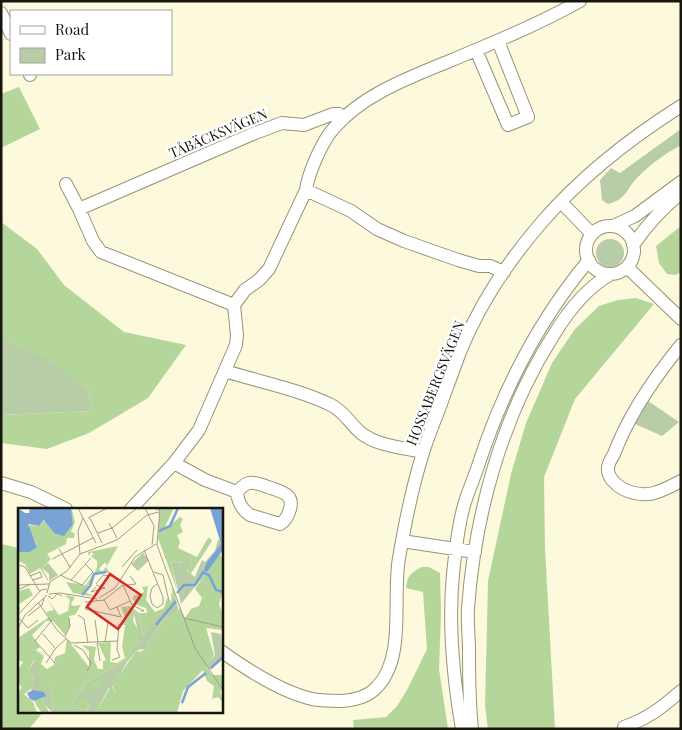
<svg xmlns="http://www.w3.org/2000/svg" width="682" height="730" viewBox="0 0 682 730" font-family="'Playfair Display',serif">
  <style>
    .green { fill: #b8cca7 }
    .forest { fill: #b5d69a }
    .lines { fill: none; stroke-linecap: round; stroke-linejoin: round }
    .minor-casing { stroke: #979379; stroke-width: 14 }
    .minor { stroke: #fff; stroke-width: 12 }
    .labels { text-anchor: middle; dominant-baseline: central; stroke-width: 5; stroke-linejoin: round; paint-order: stroke }
    .street-label { font-size: 14px; fill: #17160c; stroke: #fff }
    .inset-river { fill: none; stroke: #79a3d5; stroke-width: 2.5 }
    .inset-road { fill: none; stroke: #a19e89; stroke-width: 1 }
    .view { fill: #d62828; fill-opacity: 0.15; stroke: #d62828; stroke-width: 2.5 }
    .inset-edge { fill: none; stroke: #17160c; stroke-width: 2.5 }
  </style>
  <rect width="100%" height="100%" fill="#fdf9dd"/>
  <path class="green" d="M681,129v16c-16,9 -29,18 -42,31 -13,12 -11,23 -31,28l-6,-4 -2,-20 11,-12 9,5z
    M596 253a14 14 0 1 1 28 0a14 14 0 1 1-28 0Z
    M1,339l44,18 43,34 5,20 -92,4z
    M648,401l31,21 -17,14 -27,-12z"/>
  <path class="forest" d="M19,87l21,42 -39,19v-54z
    M1,222l36,27 27,36 60,47 62,13 -38,53 -59,35 -42,16 -46,-6v-28l92,-4 -5,-20 -43,-33 -44,-19z
    M681,226v46l-5,3 -9,-1 -8,-11 -3,-17z
    M636,298l18,6 -79,95 -31,78 1,71 10,181h-67l-3,-23 3,-125 23,-107 15,-51 26,-60 23,-34 24,-23 19,-6z
    M1,544l18,4v163h25l-15,18h-28z
    M422,567h7l11,6 1,41 -2,55 9,60h-94l-1,-9 33,-3 11,-11 10,-16 20,-41 -4,-57 -17,-4c1,-12 5,-16 16,-21z"/>
  <g class="lines">
    <g class="minor-casing">
      <path id="minor" d="M1,13l10,21
        M476,50l32,75 20,-8 -30,-76
        M30,74v1
        M66,184l13,25
        M306,190c2,-16 16,-49 28,-62 29,-34 77,-51 118,-68 43,-18 87,-36 128,-59
        M561,202l31,32
        M613,226l22,-10 46,-34
        M586 250a24 24 0 1 1 48 0a24 24 0 1 1-48 0Z
        M633,245c14,-20 29,-37 48,-52
        M627,267l54,52
        M234,305l-133,-53 -8,-11 -14,-32 176,-76 27,-10 22,2 29,-11h6l5,4
        M681,345c-27,33 -52,69 -67,109 -2,4 -6,9 -6,14 -1,9 8,17 15,21 24,11 37,3 58,-8
        M225,371c35,11 73,18 106,34 13,6 19,19 30,28 16,13 43,15 62,19
        M174,463l31,17 32,12c1,10 4,17 13,23l30,9c5,-3 7,-6 9,-12 7,-18 -7,-20 -21,-25 -5,-2 -13,-5 -19,-4 -5,1 -8,5 -12,9
        M1,483l30,9 35,17
        M131,509l43,-46 25,-33 37,-85 1,-10 -3,-30 11,-15 14,-10 10,-11 37,-79 45,21 26,18 27,12 54,19 21,6h11l14,6
        M402,541l73,11
        M221,651c25,18 57,39 87,47 10,3 23,3 34,3 13,-1 26,-4 35,-14 29,-30 15,-89 22,-129 6,-35 13,-71 24,-105 5,-17 13,-35 19,-52 6,-16 12,-33 18,-49 19,-47 49,-92 82,-130 38,-44 90,-85 139,-116
        M624,727c25,-9 37,-19 57,-36
        M462,729c-9,-52 -14,-103 -9,-155 2,-20 6,-53 12,-72 4,-13 10,-26 14,-39 24,-73 60,-143 110,-203
        M472,729c-3,-27 -3,-53 -3,-79 0,-14 -2,-28 -1,-42 7,-94 34,-192 85,-272 15,-25 33,-48 58,-62"/>
    </g>
    <use href="#minor" class="minor"/>
  </g>
  <g class="labels">
    <g class="street-label">
      <text transform="translate(218 133) rotate(-23)">TÅBÄCKSVÄGEN</text>
      <text transform="translate(435 383) rotate(-68)">HOSSABERGSVÄGEN</text>
    </g>
  </g>
  <g transform="translate(18 508)">
    <rect width="205" height="205" fill="#fdf9dd"/>
    <path d="M200,31l4,4 -15,21v8l-26,32 -10,-43 11,2 3,-7 7,4 -5,11 8,6 7,-17 3,2 10,-11zM125,45l6,7 -11,11 -7,-7zM30,55l10,12 -9,6v-7l-7,-6zM157,88l4,16 -15,6 -19,31 -8,1 -10,12 -15,25 4,7 -7,-6 -14,25h-9l3,-7 -7,-9 -10,16h-4l18,-30 39,-23 15,-20 -6,-26 -3,2 -4,-9 11,8 5,20zM193,124l10,2 2,24 -13,12 -4,-5 9,-10zM17,152l6,9v17l4,2 2,-6 4,9 2,22 -9,-9 -2,-7 4,-3 -15,-4 3,-11 -5,-10z" fill="#b8cca7"/>
    <path d="M140,0h16l-11,23 17,-14 3,2 -3,6 3,7 -6,3 3,7 -2,6 19,9 9,-16 3,-4 3,4 -22,34 -3,-6 5,-9 -7,-4 -1,7 -13,-2 6,29 -19,-52 2,-28 -5,1zM53,2h1l3,12 -4,10 4,1 -1,5h-7l-1,6 -19,10 4,5 -9,9 6,11v2l-8,-13 -10,6 -5,-10 -7,-3v-9h12l7,-7 -10,-20 12,1 6,-6 9,13h13v-5l6,-4zM100,38l-11,20 -2,-4 -6,7 3,3 4,-5 4,6h-15l-10,19 11,5 -23,-4 -7,-11 20,3 11,-17v-7l-6,-5 3,-2 -3,-2 -2,4 -1,-4zM201,45l4,6 -1,36 -3,9 4,10v16l-17,-2 8,27 -8,11 6,9h11v14l-3,2 3,11 -5,-5 -6,2 2,-13 -7,-5 -4,-11 -20,21 -6,22h-82l15,-25 6,6 -4,-9 25,-35 3,2 5,-3 19,-31 15,-6v-5l6,11 6,-9 8,-3 3,-8 -7,-9zM123,74l2,5 5,-1 -2,14 9,12 9,-4 3,-10 4,4 1,-14 3,8 -5,8 -27,31 -5,-20 -11,-8 4,8 3,-1 -1,7 7,12v7l-15,20 -39,23 -18,30h-15l-2,-22 -4,-9v8l-6,-4v-17l-7,-9 -5,9 5,10 -2,9 -8,6 9,8 4,11h-19v-21l4,-4 -4,-6v-12l5,-8 -5,-2v-22l31,-21 -3,-5 8,-2 -8,-13 13,18 9,-4 2,-11 -5,-5 10,2 -4,7 2,2 8,-1 -6,10 -6,1 1,10 -5,9 -12,-14h-7l-14,14 8,12 -4,3 8,6 -3,8 6,5 7,-4 1,-8 10,-4 2,-14 22,28v-16l-7,-6 14,2 -2,13 4,9h5v-8l3,-1 -8,-17 13,-1 -1,20 7,1 8,-5 -3,-11 3,-22 -5,-1 6,-4 -5,-13 9,-1 9,7h8l-1,-5 -9,-3 -4,-6v-3l11,-4zM11,80l4,7 -14,9 1,7 -2,-1v-19zM86,168l-4,10 -9,6 -3,-7zM64,188l8,6 -4,11h-14zM24,189l2,7 6,9h-8l-6,-8 -2,-6z" fill="#b5d69a"/>
    <path d="M0,0l7,5h4l1,-5h41l2,16 -9,12 -10,-3 -10,-13 -5,6 -11,-2 9,23 -7,5h-12zM192,0h13v42l-16,22 -3,-2 3,-8 14,-18zM15,182l11,2 2,4 -12,5 -4,-2 -3,-6z" fill="#79a3d5"/>
    <path class="inset-river" d="M141,23l11,-5 8,-18M186,65l5,2 7,15 7,2M159,85l7,-8h11l9,-14M64,87l8,-9 4,-12 12,-2M138,117l20,-24M193,160l12,-11M164,195l6,-16 18,-14"/>
    <path class="inset-road" d="M60,0l18,35M127,0l9,18 -2,19M142,0l-3,37 38,103 28,42M70,10l19,-10M72,10l12,25M91,15l8,15M80,25l14,-5 25,-20M41,41l11,18M126,42l19,47v7l-6,4 -5,-4 -2,-8 2,-8 5,-4M62,46l-2,-23 5,-13M34,51l41,-21M0,57l7,2 15,25M104,59l15,-17M136,64l9,3 6,26M42,67l22,10 11,-13 -8,-8M12,68l10,-4 2,5 -9,3M53,72l20,-22M78,76l7,-9 9,1M0,77l31,-1M0,77l2,4 11,-5M109,77l9,-1 -6,-8M78,79l-5,5 14,-4 -9,-3M29,85l3,-11 17,-11 13,-17 37,-14 30,-25 12,-3M31,86l11,-1 37,6M30,88l4,3 5,-5 5,2M81,90l16,-10 20,-31 21,-13M86,92l6,10 20,-9M20,94l19,28 14,13 46,-2M67,94l19,-2 19,-15 9,20 12,6h-3M70,95l-3,6 36,8 -4,-10M0,107l23,-25 6,-1M60,107l6,4 4,24M10,108l14,-11 2,-7M0,109l10,11 10,-8M166,110l39,9M34,112l-17,21 20,22M77,112l3,22M0,120l7,-13 22,-20M25,126l12,14M47,128l5,-10 -1,-8M79,134l3,19M87,134l3,-20M56,137l9,5 8,13 -4,8M94,152l8,-3 -3,-7 2,-26M28,155l9,-14 12,-11"/>
    <path class="view" d="M92,66l31,21 -23,34 -31,-22z"/>
    <rect width="205" height="205" class="inset-edge"/>
  </g>
  <rect width="682" height="730" fill="none" stroke="#17160c" stroke-width="5"/>
  <rect x="10" y="10" width="162" height="65" fill="#ffffff" stroke="#a2a29e"/>
  <rect x="20" y="26" width="25" height="8" fill="#ffffff" stroke="#a2a29e"/>
  <text x="55" y="35" font-size="15" fill="#17160c">Road</text>
  <rect x="20" y="48" width="25" height="15" fill="#b8cca7" stroke="#a2a29e"/>
  <text x="55" y="60" font-size="15" fill="#17160c">Park</text>
</svg>
